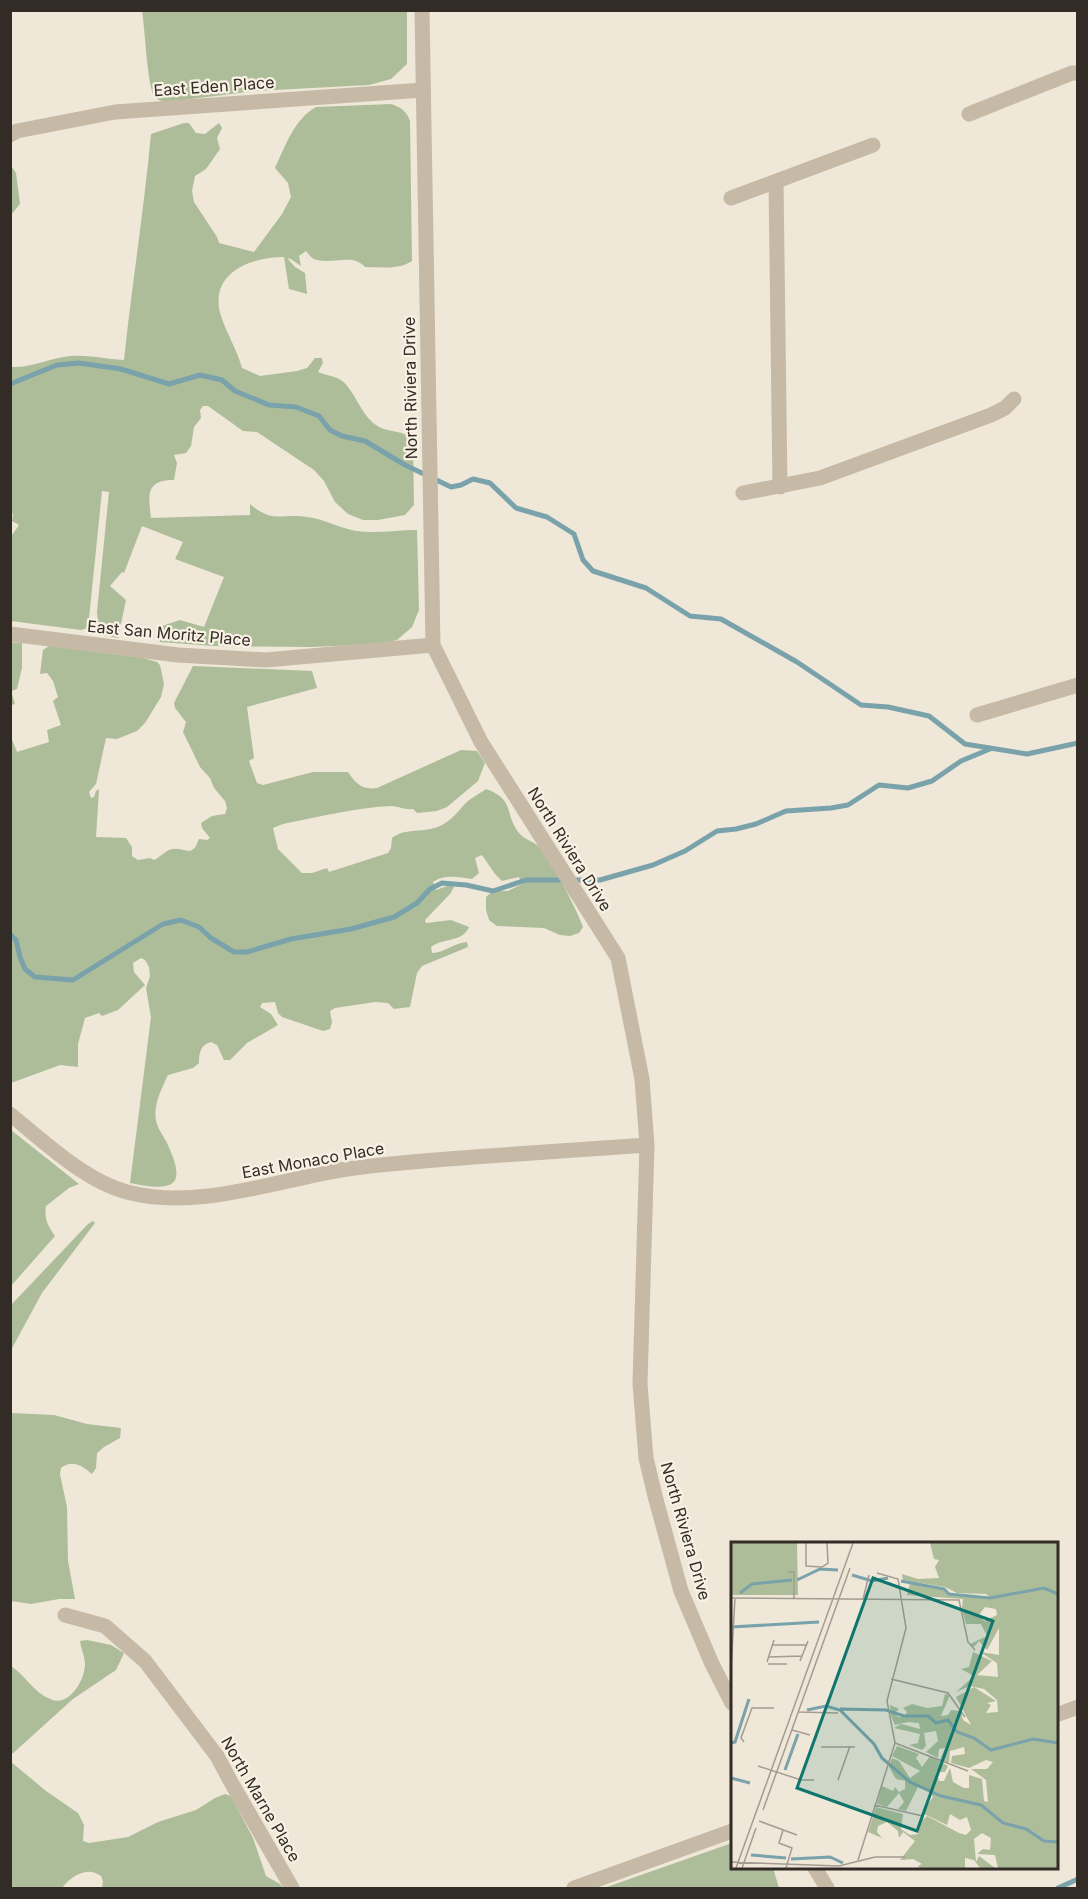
<svg xmlns="http://www.w3.org/2000/svg" width="1088" height="1899" viewBox="0 0 1088 1899" font-family="Inter,sans-serif">
  <style>
    .green { fill: #adbd99 }
    .lines { fill: none; stroke-linecap: round; stroke-linejoin: round }
    .stream { stroke: #79a2ab; stroke-width: 5 }
    .minor { stroke: #c6b9a5; stroke-width: 15 }
    .labels { text-anchor: middle; dominant-baseline: central; stroke-width: 4.5; stroke-linejoin: round; paint-order: stroke }
    .street-label { font-size: 16px; fill: #332b26; stroke: #f8f1e4 }
    .inset-river { fill: none; stroke: #79a2ab; stroke-width: 3 }
    .inset-road { fill: none; stroke: #a49c91; stroke-width: 1.5 }
    .view { fill: #0f766e; fill-opacity: 0.15; stroke: #0f766e; stroke-width: 3 }
    .inset-edge { fill: none; stroke: #332b26; stroke-width: 3 }
  </style>
  <rect width="100%" height="100%" fill="#efe7d8"/>
  <path class="green" d="M142,11h265v53l-16,15 -22,6 -114,6 -88,11c-5,-1 -10,-2 -13,-6 -7,-12 -9,-68 -12,-85z
    M391,104c10,3 16,8 19,17l2,140c-13,9 -31,6 -47,6 -12,-14 -31,-3 -48,-7 -5,-1 -8,-5 -11,-9l-7,5 2,10 -12,-8 -1,1 7,8 10,6 2,21 -18,-5 -5,-32c-35,0 -76,17 -63,59 6,18 16,34 21,52l18,8 37,-5 10,-3 8,-10h7l1,5 -5,9c7,3 17,4 23,8 13,9 20,35 35,45 12,9 29,3 37,17l1,63 -9,10 -27,5h-15l-15,-6 -13,-12 -11,-21 -10,-11 -57,-38 -14,-1 -35,-25h-5l-3,4 1,8 -7,9 -3,19 -5,7 -12,2 3,8 -3,17c-28,0 -26,14 -23,38l99,-3v-11c23,20 31,9 57,13 17,2 32,11 49,14 20,3 41,-1 61,-1l2,80 -7,17 -15,13 -17,4 -69,3 -97,-1 -54,-4 -1,-3 3,-13 18,-6 24,7 20,-50 -49,-18 8,-17 -41,-16 -18,47 -2,-1 -12,14 16,14 -8,38 -19,-4 -2,-22 12,-120 -7,-1 -14,137 -7,2 -70,-9 -1,-83 9,-13 -7,-4 1,-7 -2,-1v-146c22,1 38,-9 60,-11 17,-1 35,3 53,4 8,-76 20,-150 27,-226l33,-11h5l7,10 9,1 14,-11 3,5 -5,10 3,11 -14,20 -11,7 -3,15 2,11 23,35 2,6 35,9 28,-38 9,-17 -3,-14 -13,-15c10,-21 19,-49 41,-61z
    M10,164l6,9 4,31 -9,11z
    M10,642l12,1v25l-5,21 -6,2 4,13 -4,1z
    M49,646l94,12 14,4 3,3 4,19 -3,13 -16,26 -8,8 -20,8 -11,-1 -10,46 -7,8 2,6 3,-1 2,-6 3,-2 -3,48 30,1 6,9v9l6,4 12,-2 4,2c7,-3 12,-11 20,-11 5,-1 10,2 16,2l5,-3 4,-9 8,1 3,-2 -8,-10 -1,-5 11,-7 13,-2 2,-6 -2,-7 -11,-13 -4,-10 -10,-11 -17,-35 3,-10 -11,-14 -1,-5 19,-37 119,5 5,17 -70,19 7,51 -5,3 8,22 6,2 50,-13h35c8,12 14,18 29,16l84,-38 16,1 8,12 -7,18 -31,26 -10,4 -20,2 -4,-4c-9,1 -15,-3 -23,-3 -36,2 -72,11 -107,18l-10,4 5,21 24,24h10l15,-5 2,4 59,-19 3,-5 1,-10c13,-11 33,-4 50,-13 9,-5 14,-11 21,-19 6,-7 16,-12 23,-17 31,11 17,27 35,46 5,5 11,6 16,10 13,10 40,66 46,82l-4,6 -9,3 -10,-1 -16,-7 -47,-2 -8,-6 -3,-10v-13l7,-6h15l14,-7 -3,-7 -17,4 -7,-7 -13,-19 -7,3 4,15 -7,6c-13,-2 -28,-5 -39,3l3,8 14,-5 4,2 -4,7 -25,26 1,3 25,-3 18,7c-7,16 -25,10 -38,20l1,6c12,0 21,-10 35,-11l1,5 -46,19 -5,7 -7,34 -16,2 -6,-6 -13,-1 -40,6 -5,3 2,11 -2,7 -7,2 -41,-14 -4,-4 -3,-11 -13,1 -2,4 11,7 7,11 -31,18 -17,17h-6l-7,-15 -6,-3c-11,3 -12,11 -12,21l-6,5 -25,7c-6,13 -15,30 -12,45 1,7 6,14 10,21 22,46 9,51 -36,42l21,-166 -5,-29 4,-12 -1,-9 -4,-7 -4,-2 -8,5 1,9 11,13 -27,25 -16,6 -3,-3 -14,5 -7,26v23l-18,-2 -49,18 -1,-349 7,18 32,-10 -2,-12 14,-5 -8,-24 5,-4 -5,-16 -6,-8 -7,1 3,-24z
    M11,1130l68,54 -10,4 -23,18c-2,13 2,20 9,30l-44,50z
    M93,1221l2,2 -53,70 -31,57v-45l77,-81z
    M11,1413l43,2 33,9 34,4 -1,10 -16,9 -7,6 -1,15 -4,6c-10,-8 -19,-15 -31,-6l-1,6 7,33 1,54 7,38h-16l-28,5 -20,-3z
    M87,1640l24,5 13,8 -8,17 -43,29 -62,56v-89c14,9 22,26 39,33 19,9 35,-19 35,-35 0,-7 -4,-15 -5,-23z
    M10,1761l36,30 32,22 6,12 -1,16 6,2 39,-6 30,-15 38,-12 19,-12 10,-4 6,2 22,42 13,38 14,8 3,4h-181l1,-7 -2,-5c-14,-11 -31,1 -39,12h-51z
    M732,1843v25h41l6,20h-175z"/>
  <g class="lines">
    <path class="stream" d="M10,384l47,-19 22,-2 42,6 48,15 31,-9 22,5 13,11 34,14 27,2 23,9 11,14 12,6 23,5 40,24 46,22 10,-2 12,-6 17,4 26,25 31,9 27,17 9,26 10,11 53,17 44,28 31,3 76,43 64,43 27,2 41,9 36,28 62,10 51,-11
      M10,934l6,6 4,17 5,12 10,8 38,3 90,-56 18,-4 18,7 12,11 23,14h13l44,-13 60,-10 43,-12 23,-14 13,-14 12,-6 24,2 27,6 33,-11h74l53,-15 32,-14 32,-20 19,-2 20,-5 30,-13 45,-3 17,-3 31,-20 29,3 24,-7 29,-20 29,-12
      M1058,1888l20,-9"/>
    <path class="minor" d="M422,10l11,635 48,97 137,216 24,121 5,66 -7,239 6,74 9,38 26,95 31,73 20,39
      M969,114l103,-41h6
      M10,135l7,-4 98,-19 308,-22
      M776,182l4,305
      M731,198l142,-53
      M743,493l77,-15 171,-63 14,-7 9,-9
      M10,634l168,21 88,5 167,-15
      M977,715l101,-30
      M10,1114c33,27 75,67 117,78 71,19 149,-12 220,-23 42,-6 85,-9 127,-12 57,-4 115,-8 173,-12
      M65,1615l40,11 40,35 72,95 15,28 60,104
      M1056,1715l22,-8
      M815,1868l12,20
      M574,1888l158,-57"/>
  </g>
  <g class="labels">
    <g class="street-label">
      <text transform="translate(214 86) rotate(-4)">East Eden Place</text>
      <text transform="translate(410 388) rotate(-91)">North Riviera Drive</text>
      <text transform="translate(169 633) rotate(5)">East San Moritz Place</text>
      <text transform="translate(570 849) rotate(58)">North Riviera Drive</text>
      <text transform="translate(313 1160) rotate(-10)">East Monaco Place</text>
      <text transform="translate(686 1531) rotate(74)">North Riviera Drive</text>
      <text transform="translate(261 1799) rotate(60)">North Marne Place</text>
    </g>
  </g>
  <g transform="translate(731 1542)">
    <rect width="327" height="327" fill="#efe7d8"/>
    <path d="M0,1h66l1,52h-67zM199,1h128v325h-60l-3,-13 -18,-1 6,-5 7,1 1,-12 -9,-5 -8,6 2,23 3,-6 16,12h-15l-6,-8 -9,-2v10h-45l-2,-2 4,-2 -9,-5 -13,1 15,-19 -12,-9 -4,6 -1,-7 -11,-9 -9,4 -1,6 5,6 -14,-6 8,-25 27,7 -2,15 9,6 8,-1 2,-12 7,-6 32,17 7,2 5,-5 -4,-13 -7,3 -10,-6 -3,11 -25,-12 11,-16 -4,-7 -11,-3 -12,24 -8,-2 6,-7 -5,-9 -12,14 -10,-3 5,-18 11,5 2,-4 4,5 6,-3v-8l-9,-2 -7,-12 3,-9 7,3 11,17 10,-7 -28,-15 5,-10 22,8 -3,4 6,9 8,-11 18,10 -3,6h-9l3,9h5l6,-13 3,14 11,6h5v-13l13,4 2,22 4,1 -2,-22 -15,-11h16l6,-7 -7,-2 -17,8 -18,-5 1,-7 13,-2 -1,-7 -14,4 -1,12 -9,-3 5,-12 -6,1 -1,9 -12,-6 12,-11 -2,-10 -12,2 2,13 -4,4 -13,-5 9,-2 2,-9 -26,-6 7,-4 19,5 -1,-6 -11,-1 -13,3 -4,-9 -1,-11 9,4 -4,4 3,4h6l3,-5 -4,-4 9,-4 15,4 15,-2 3,-12 5,1 -9,21 7,-1 3,-5 10,1 2,9 8,5 -15,-28 18,-10 22,14 -9,2 4,2 -5,8 12,-1 -1,-12 -13,-11 -14,-3 -14,6 18,-16 -13,-7 8,-2 4,-15 19,9 -15,14 21,2 -1,-14 -17,-11 19,3v-27l-12,22 -8,-9 -5,6 -4,-3 17,-8 -6,-12h-15l-4,-15 18,7 4,5 13,-6 -1,-6 -11,-2 -6,8 -17,-7 1,-9 -56,-4 3,-12 33,6 5,5 43,4 -5,-4 -29,-1 -12,-6 -42,-7 -1,-6 16,5 21,-1 -4,-11 4,-7 -5,-1z" fill="#adbd99"/>
    <path class="inset-river" d="M121,33l20,6 16,-3M66,38l23,-11 18,1M170,39l43,8 5,5 41,4 54,-10 14,6M9,51l12,-9 40,-4M0,85l88,-5M109,167l46,1 18,6h24l8,7 12,-3 9,12 17,6 17,12 42,-11 25,4M76,168l19,-4 14,4 34,34 8,14 28,24 31,14 40,9 22,18 23,6 18,12 14,1M0,201l4,-1 14,-43M54,228l13,-36M0,236l19,5M20,313l35,3M60,317l39,-2 13,6"/>
    <path class="inset-road" d="M75,1v23l16,1 6,-4 -1,-20M57,30h6v26M0,56l228,2 9,42 7,8M132,57l6,-24M42,103h33M38,115l33,-1M69,119l8,-20M36,120l7,-22M37,122h19M0,127l4,-71M160,137l57,14 17,24M68,170l39,1M61,188l18,5M13,200l-3,-4 11,-30h22M164,201l73,28M90,205h34M27,224l43,14h13M107,238l12,-34M143,263l49,11M32,268l87,-242M28,279l38,14M52,288l-4,13 13,5 -6,20M127,318l37,-117 -8,-42 19,-73 -8,-49 -21,-6M0,320l108,4 36,-9h30M5,326l117,-325M11,326l14,-40"/>
    <path class="view" d="M142,36l120,43 -76,210 -120,-43z"/>
    <rect width="327" height="327" class="inset-edge"/>
  </g>
  <rect width="1088" height="1899" fill="none" stroke="#332b26" stroke-width="24"/>
</svg>
